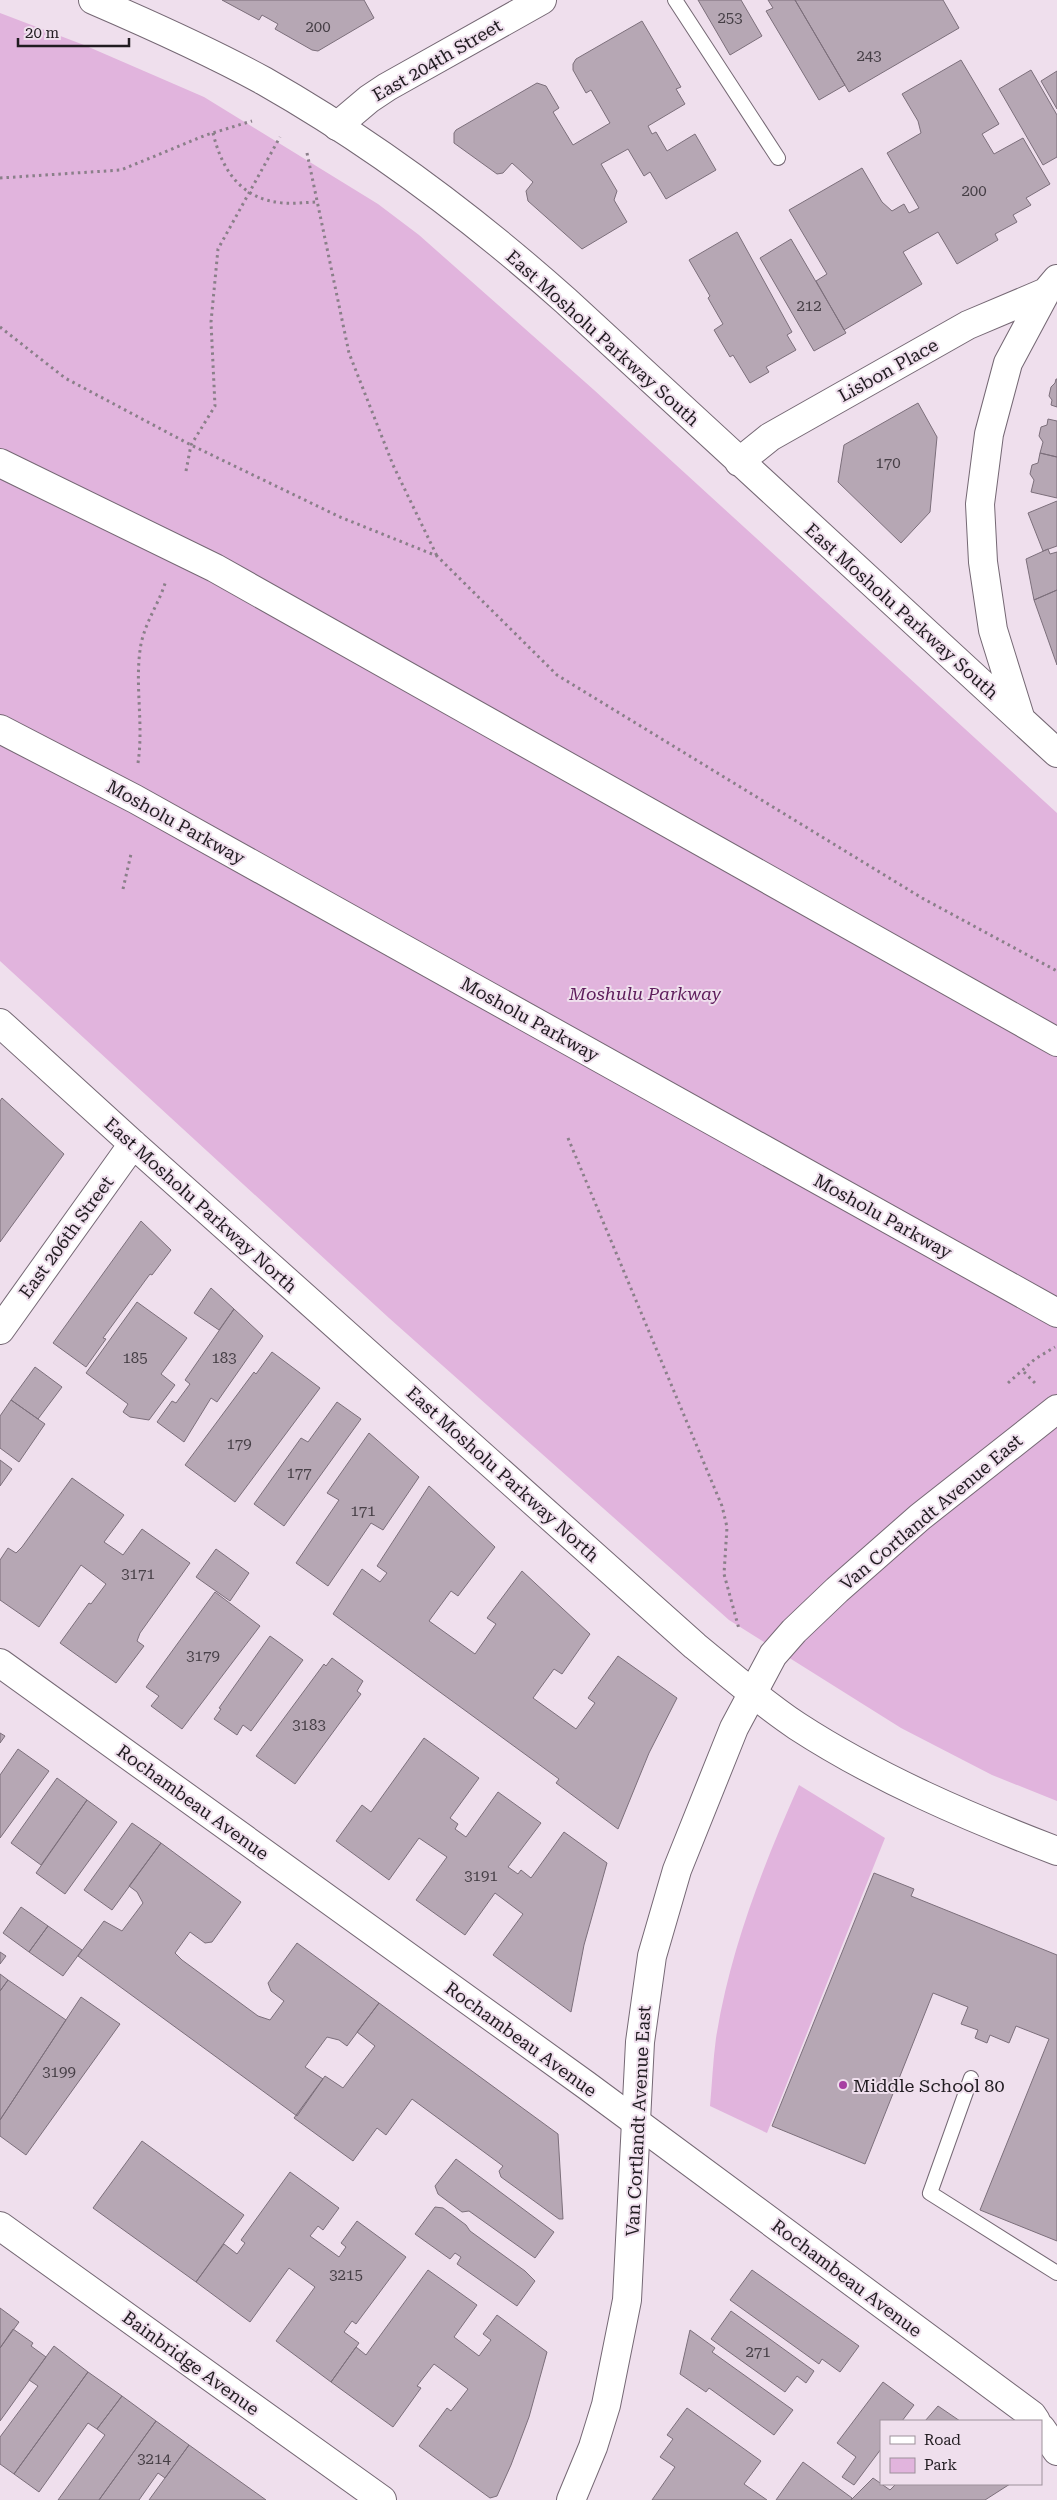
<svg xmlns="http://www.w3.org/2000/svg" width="1057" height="2500" viewBox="0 0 1057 2500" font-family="'Roboto Serif',serif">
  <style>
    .green { fill: #e1b4dd }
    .building { fill: #b6a7b4; stroke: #7c6f7b }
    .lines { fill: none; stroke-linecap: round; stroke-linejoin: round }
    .service-casing { stroke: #756874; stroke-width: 16 }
    .minor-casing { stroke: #756874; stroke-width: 30 }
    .tertiary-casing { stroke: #756874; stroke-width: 30 }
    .secondary-casing { stroke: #756874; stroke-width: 30 }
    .primary-casing { stroke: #756874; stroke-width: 30 }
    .path { stroke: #8a7f89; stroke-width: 3; stroke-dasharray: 2.5 4; stroke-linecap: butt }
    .service { stroke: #fff; stroke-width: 14 }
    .minor { stroke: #fff; stroke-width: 28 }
    .tertiary { stroke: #fff; stroke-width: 28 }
    .secondary { stroke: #fff; stroke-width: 28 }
    .primary { stroke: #fff; stroke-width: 28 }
    .poi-dot { fill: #a73fa2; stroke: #efdfed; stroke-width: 2 }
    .labels { text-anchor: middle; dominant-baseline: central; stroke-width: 4; stroke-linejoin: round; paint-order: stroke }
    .number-label { font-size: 15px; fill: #463f46 }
    .street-label { font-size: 18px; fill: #211c21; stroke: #efdfed }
    .park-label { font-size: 18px; font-style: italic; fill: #5d1c5b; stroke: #efdfed }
    .poi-label { font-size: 18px; fill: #211c21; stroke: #efdfed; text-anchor: start }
  </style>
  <rect width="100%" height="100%" fill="#efdfed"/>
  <path class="green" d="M0,13l84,32 120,52 174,107 41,31 175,155 463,423v988l-65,-26 -91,-47 -172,-108 -340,-302 -389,-357z
    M799,1785l86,53 -118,295 -57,-27c2,-22 3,-46 6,-68 14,-88 47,-172 83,-253z"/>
  <path class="building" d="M222,0h142l10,18 -56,33 -6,-1 -37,-21 3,-5 -16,-9 -3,5z
    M698,0h43l21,36 -32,19z
    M768,0h27l50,85 -26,15 -53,-89 7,-3z
    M795,0h148l16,28 -110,64z
    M642,21l39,66 -5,2 9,15 -37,22 4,8 4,-2 11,19 28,-17 21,36 -50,29 -16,-27 -6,4 -16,-27 -27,15 16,27 -3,9 13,22 -45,27 -54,-48 -2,-10 7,-9 -21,-19 -9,10 -6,1 -43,-31v-10l2,-3 81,-47 9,3 13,22 -6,4 20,33 37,-22 -19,-33 -5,3 -13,-23v-6l3,-5z
    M961,60l38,64 -17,10 12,20 29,-16 27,46 -24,14 5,7 -18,10 4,7 -22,12 3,6 -41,24 -19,-32 -35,20 19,32 -78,46 -28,-49 11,-7 -38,-64 73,-42 20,34 10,9 12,-7 5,9 10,-5 -32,-55 34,-20 -3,-12 -16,-27z
    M1031,70l26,45v42l-14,8 -44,-76z
    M1057,71v38l-16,-28z
    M737,232l55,100 -5,3 9,15 -30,17 3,5 -19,11 -17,-28 -3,2 -16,-27 9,-6 -15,-26 2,-2 -21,-36z
    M791,239l55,94 -32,18 -54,-93z
    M1056,379h1v28l-6,-2 1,-5 -3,-4 2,-9 4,-4z
    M918,403l19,34 -7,75 -29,31 -63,-61 6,-37z
    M1048,419l9,2v36l-17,-4 3,-11 -4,-6 2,-9 6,-2z
    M1040,453l17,4v41l-26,-6 3,-12 -4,-6 2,-9 6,-2z
    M1057,501v45l-14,5 -15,-38z
    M1048,549l2,5 7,-2v38l-23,10 -8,-41z
    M1057,590v75l-23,-65z
    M2,1098l62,56 -64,88v-141z
    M141,1221l30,29 -19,25 -2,-1 -47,64 3,1 -20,28 -33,-24z
    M211,1288l23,21 -15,21 -25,-17z
    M137,1302l50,36 -26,36 14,11 -26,35 -19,-3 -7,-5 5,-8 -42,-31z
    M234,1309l29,27 -46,66 -6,-4 -27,44 -27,-20 15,-21 4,2 14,-19 -5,-4z
    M272,1352l48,36 -85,114 -50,-37 69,-93 2,2z
    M35,1367l27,20 -24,32 -27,-19z
    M11,1400l34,24 -26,38 -19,-14v-32z
    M337,1402l24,17 -77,107 -30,-22 47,-66 7,4z
    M369,1433l50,44 -36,53 -12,-7 -43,63 -32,-23 43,-63 -12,-7z
    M0,1460l12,9 -12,17z
    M72,1478l52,37 -20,27 19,13 19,-26 48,34 -50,70 -3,8 7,5 -28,37 -56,-40 29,-40 2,1 15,-20 -25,-19 -42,62 -39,-27v-40l8,-12 8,5 6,-6z
    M429,1486l66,61 -37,49 -7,-5 -22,30 46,33 21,-30 -9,-6 35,-47 68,63 -28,40 -8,-5 -21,29 43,31 19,-26 -7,-5 30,-42 59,42 -28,55 -31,76 -62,-46 3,-4 -226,-165 29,-45 18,13 7,-9 -10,-7z
    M216,1549l33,24 -19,28 -34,-24z
    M215,1592l45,34 -78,103 -31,-23 8,-10 -13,-9z
    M270,1636l33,24 -52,71 -8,-6 -6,10 -23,-16 7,-10 -2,-1z
    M332,1658l31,23 -6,10 4,3 -66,90 -39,-28 68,-92 2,2z
    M0,1733l5,3 -5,7z
    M424,1738l55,40 -29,40 8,6 -3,5 11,8 32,-45 43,31 -33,44 10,7 3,-4 10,8 33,-46 43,31 -23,82 -13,67 -78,-57 30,-41 -28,-21 -30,42 -49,-35 31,-43 -28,-19 -30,42 -53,-39 26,-36 9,7z
    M18,1749l31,22 -49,67v-63z
    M57,1778l30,22 -46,65 -30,-22z
    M87,1800l30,22 -52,72 -29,-21z
    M132,1823l29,20 -49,67 -28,-20z
    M161,1843l80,59 -29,40 -7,1 -15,-11 -15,21 7,7 76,56 12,4 14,-19 -13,-10 -3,-8 29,-40 82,60 -32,43 -8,-6 -12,-3 -22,30 18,12 -26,37 -219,-160 26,-35 18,10 21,-28 -6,-11 -8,-6z
    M874,1873l40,16 -3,7 146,59v286l-77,-31 69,-171 -33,-13 -7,17 -19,-8 -3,8 -12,-5 3,-8 -17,-6 7,-17 -35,-14 -68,171 -93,-38z
    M21,1907l27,19 -19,26 -26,-19z
    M48,1926l34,24 -19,26 -34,-24z
    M0,1952l6,4 -6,8z
    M0,1974l8,6 -8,11z
    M8,1980l58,40 -66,100v-129z
    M81,1997l39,27 -94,131 -26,-19v-16z
    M379,2003l179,131 5,85h-4l-58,-42 -2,-6 4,-5 -91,-67 -26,36 -9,-7 -24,33 -59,-43 31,-42 18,12 32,-42 -18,-14z
    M142,2141l102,74 -48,67 -103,-74z
    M456,2159l98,73 -19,26 -66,-47 -7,1 -24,-18 -3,-8z
    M290,2172l49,36 -16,22 -5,-4 -8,10 29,21 7,-10 -5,-4 16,-22 49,36 -50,67 -4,-3 -8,11 15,11 -28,39 -55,-41 39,-54 -26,-19 -39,54 -54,-40 28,-38 13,10 8,-11 -4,-3z
    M435,2207l8,1 23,17 4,6 55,40 10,10 -18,25 -60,-42 4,-7 -6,-4 -5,6 -35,-25z
    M428,2270l49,35 -23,32 25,19 12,-16 -8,-6 14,-19 50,37 -18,65 -18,48 -14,31 -7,2 -71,-52 28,-38 4,3 17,-22 -34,-25 -17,22 4,2 -28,39 -62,-45 25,-35 10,8z
    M752,2270l107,76 -19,26 -18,-13 -3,5 -89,-64z
    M0,2308l19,14 -19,26z
    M731,2311l83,60 -8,12 -9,-7 -12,16 -74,-53z
    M13,2329l20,14 -2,3 15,11 -46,64v-73z
    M690,2330l25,18 -3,4 81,58 -19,25 -65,-47 -3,4 -26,-18z
    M54,2346l34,26 -74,102 -14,-10v-27l38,-51 -9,-6z
    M88,2372l34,24 -25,33 -9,-6 -49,69 -25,-18z
    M883,2382l31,23 -12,16h-21v28l-27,36 -12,-8 14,-20 -19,-14z
    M122,2396l34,25 -57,79h-41l47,-65 -8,-6z
    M938,2406l22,15h-35z
    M687,2408l74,53 -17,23 23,16h-115l23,-33 -15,-10 13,-18 -6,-4z
    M156,2421l33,24 -24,33 -7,-5 -19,27h-40z
    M189,2445l77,55h-117z
    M803,2462l49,36 -1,2h-75z
    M873,2478l17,12 6,-6h114l-25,16h-134z"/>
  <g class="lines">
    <g class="service-casing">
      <path id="service" d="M675,0l103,158
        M971,2078l-41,115 127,80"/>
    </g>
    <g class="minor-casing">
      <path id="minor" d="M93,0c58,25 116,51 171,81 109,62 209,137 302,220l491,452
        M739,462l31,-25 198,-112 78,-33
        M1020,717l-27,-87 -10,-68 -3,-58 9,-70 19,-71 38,-71 11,-13
        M0,1023l133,121 562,502c33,27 66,56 102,80 80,52 171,91 260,125
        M0,1330l133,-186
        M0,1663l586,422 446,330 4,6
        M1041,2428l16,23"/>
    </g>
    <g class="tertiary-casing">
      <path id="tertiary" d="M337,126l32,-27 18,-12 155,-87
        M571,2500l22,-53 13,-42 21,-105 13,-258 12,-86 25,-86 57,-142 39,-73 21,-24 43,-41 83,-73 137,-108"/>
    </g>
    <g class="secondary-casing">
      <path id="secondary" d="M0,2226l382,274"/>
    </g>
    <g class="primary-casing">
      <path id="primary" d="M0,463l215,105 842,474
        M0,729l135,70 922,514"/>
    </g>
    <path class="path" d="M213,133c9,37 28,67 71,70 11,1 23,-1 35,-1
      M307,153l42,200 44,112 44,91
      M0,178l121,-8 85,-35 46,-14
      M0,327l65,51 126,67 149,72 97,39 120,119 365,223 135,73
      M186,471l5,-26 24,-39 -4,-84 7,-73 62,-112
      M138,763c6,-40 -4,-80 3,-119 5,-24 19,-42 25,-64
      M123,889l8,-35
      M568,1138l154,368 5,21 -3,47 15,55
      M1024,1372l12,12
      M1008,1383l27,-24 20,-12"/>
    <use href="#service" class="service"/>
    <use href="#minor" class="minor"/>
    <use href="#tertiary" class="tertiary"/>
    <use href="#secondary" class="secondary"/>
    <use href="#primary" class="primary"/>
  </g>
  <circle class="poi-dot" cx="843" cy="2085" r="5"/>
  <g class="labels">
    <g class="number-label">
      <text x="730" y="18">253</text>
      <text x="318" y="27">200</text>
      <text x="869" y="56">243</text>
      <text x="974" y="191">200</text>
      <text x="809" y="306">212</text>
      <text x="888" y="463">170</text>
      <text x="135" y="1358">185</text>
      <text x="224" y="1358">183</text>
      <text x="239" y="1444">179</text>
      <text x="299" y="1473">177</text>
      <text x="363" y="1511">171</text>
      <text x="138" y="1574">3171</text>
      <text x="203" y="1656">3179</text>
      <text x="309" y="1725">3183</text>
      <text x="481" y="1876">3191</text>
      <text x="59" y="2072">3199</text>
      <text x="346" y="2275">3215</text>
      <text x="758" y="2352">271</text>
      <text x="154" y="2459">3214</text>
    </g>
    <g class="street-label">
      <text transform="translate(437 60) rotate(-30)">East 204th Street</text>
      <text transform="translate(603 338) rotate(42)">East Mosholu Parkway South</text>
      <text transform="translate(888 370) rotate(-29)">Lisbon Place</text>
      <text transform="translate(902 611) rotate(42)">East Mosholu Parkway South</text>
      <text transform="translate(176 822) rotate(29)">Mosholu Parkway</text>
      <text transform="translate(530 1019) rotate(29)">Mosholu Parkway</text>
      <text transform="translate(201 1205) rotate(42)">East Mosholu Parkway North</text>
      <text transform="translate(883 1216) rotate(29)">Mosholu Parkway</text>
      <text transform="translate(66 1237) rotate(-54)">East 206th Street</text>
      <text transform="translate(503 1474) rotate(42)">East Mosholu Parkway North</text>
      <text transform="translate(931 1512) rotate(-40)">Van Cortlandt Avenue East</text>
      <text transform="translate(193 1802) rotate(36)">Rochambeau Avenue</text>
      <text transform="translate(521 2039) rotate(36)">Rochambeau Avenue</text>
      <text transform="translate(638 2121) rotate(-87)">Van Cortlandt Avenue East</text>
      <text transform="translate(847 2278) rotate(37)">Rochambeau Avenue</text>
      <text transform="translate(191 2363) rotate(36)">Bainbridge Avenue</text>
    </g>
    <g class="park-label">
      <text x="645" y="993">Moshulu Parkway</text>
    </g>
    <g class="poi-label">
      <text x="853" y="2085">Middle School 80</text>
    </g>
  </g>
  <rect x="880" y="2420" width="162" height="65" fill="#efdfed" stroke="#9d919b"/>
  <rect x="890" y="2436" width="25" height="8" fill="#ffffff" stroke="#9d919b"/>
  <text x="924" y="2445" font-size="15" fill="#211c21">Road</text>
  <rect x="890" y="2458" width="25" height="15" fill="#e1b4dd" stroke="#9d919b"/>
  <text x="924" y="2470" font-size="15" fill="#211c21">Park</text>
  <path d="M18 38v8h111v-8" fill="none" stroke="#211c21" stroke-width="2.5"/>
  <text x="25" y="38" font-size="15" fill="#211c21" stroke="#efdfed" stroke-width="4" paint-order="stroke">20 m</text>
</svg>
